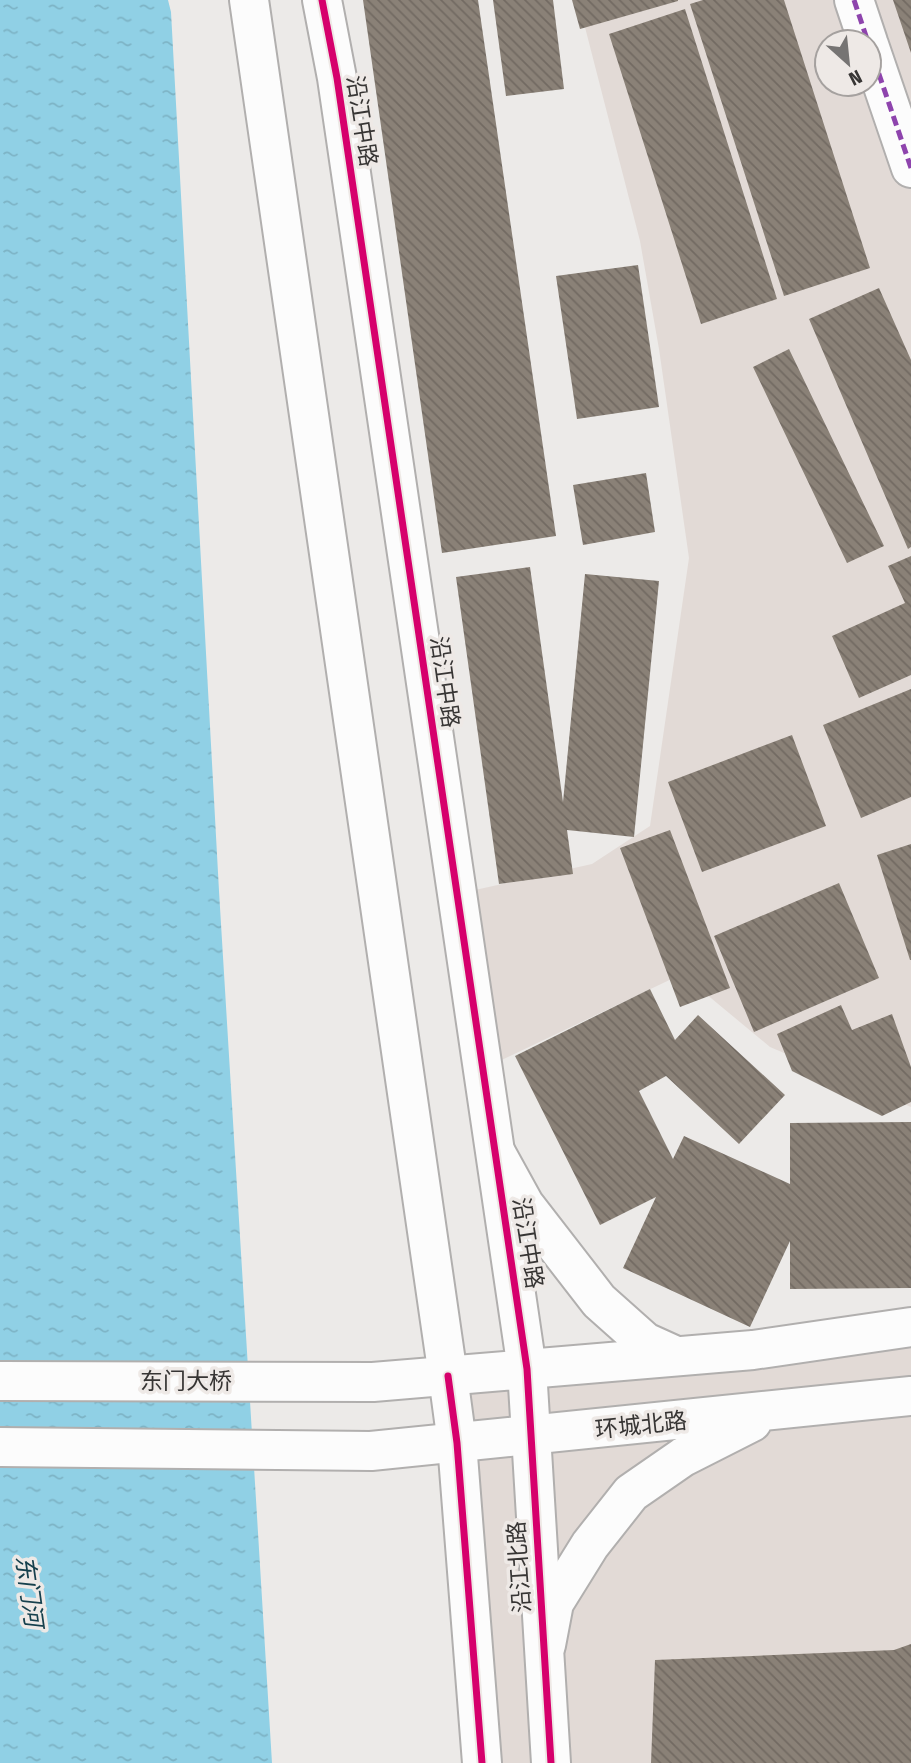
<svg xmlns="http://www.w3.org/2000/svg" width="911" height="1763" viewBox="0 0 911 1763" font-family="'Fira Sans Condensed','Noto Sans SC',sans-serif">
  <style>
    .built { fill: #e2dad6; fill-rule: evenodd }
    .water { fill: url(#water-ripples) }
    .building { fill: url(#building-back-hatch) }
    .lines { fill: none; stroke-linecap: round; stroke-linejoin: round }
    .street-casing { stroke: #b1afae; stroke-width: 42 }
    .secondary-casing { stroke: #b1afae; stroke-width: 42 }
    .primary-casing { stroke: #b1afae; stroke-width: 42 }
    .street { stroke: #fcfcfc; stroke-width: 38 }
    .secondary { stroke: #fcfcfc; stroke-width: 38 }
    .primary { stroke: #fcfcfc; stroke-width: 38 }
    .quiet { stroke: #8e44ad; stroke-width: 5; stroke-dasharray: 10 5; stroke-linecap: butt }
    .cycleway-casing { stroke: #eee9e6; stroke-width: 11 }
    .cycleway { stroke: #d6006c; stroke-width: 7 }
    .labels { text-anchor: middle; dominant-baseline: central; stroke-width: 7; stroke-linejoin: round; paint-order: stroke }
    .street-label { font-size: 23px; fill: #373534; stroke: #eee9e6 }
    .water-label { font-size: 24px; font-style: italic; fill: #16404d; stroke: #eee9e6 }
  </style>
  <defs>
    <pattern id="water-ripples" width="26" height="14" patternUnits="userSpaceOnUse" patternTransform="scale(1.75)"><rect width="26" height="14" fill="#90d0e5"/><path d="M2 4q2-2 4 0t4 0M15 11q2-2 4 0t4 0" fill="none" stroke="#7db3c5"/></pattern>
    <pattern id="building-back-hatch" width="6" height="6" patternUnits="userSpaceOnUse" patternTransform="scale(1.75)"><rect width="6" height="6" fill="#8a8177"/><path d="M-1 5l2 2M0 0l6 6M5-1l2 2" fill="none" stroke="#726a62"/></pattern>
  </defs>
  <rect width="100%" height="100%" fill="#eceae8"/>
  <path class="built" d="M578,0h333v1107l-141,-60 -88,-73 -199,95 -26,-175 135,-30 58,-38 39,-268 -30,-209 -19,-108zM827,42h42v42h-42z
    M911,1344v419h-429l-34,-387z"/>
  <path class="water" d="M0,0h168l3,12 48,879 53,872h-272z"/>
  <path class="building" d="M363,0h115l78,536 -114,17z
    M493,0h60l11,89 -58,7z
    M572,0h106v1l-98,28z
    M703,0h81l86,268 -86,28 -94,-292z
    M893,0h18v53z
    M685,9l92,290 -76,25 -92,-290z
    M638,265l21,142 -82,12 -21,-143z
    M879,288l32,72v187l-3,2 -99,-230z
    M789,349l95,197 -37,17 -94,-196z
    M646,473l9,59 -72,13 -10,-60z
    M911,556v119l-52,23 -27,-62 73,-33 -17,-37z
    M530,567l33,235 22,-228 74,7 -25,256 -67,-7 6,44 -74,10 -43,-307z
    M911,689v108l-50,21 -38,-93z
    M792,735l34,91 -124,46 -34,-90z
    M670,830l60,158 -50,19 -60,-159z
    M911,844v116h-1l-33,-105z
    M839,883l40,95 -125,54 -40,-96z
    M650,989l25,51 23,-25 87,80 -46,49 -73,-68 -27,15 34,68 11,-23 106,48v-61l121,-1v166l-121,1v-48l-40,86 -127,-59 33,-71 -56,28 -85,-169z
    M841,1005l11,25 40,-16 19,53v35l-29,14 -90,-45 -15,-37z
    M911,1644v119h-260l4,-103 239,-10z"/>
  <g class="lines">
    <g class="street-casing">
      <path id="street" d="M854,0l14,42
        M869,45l42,123"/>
    </g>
    <g class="secondary-casing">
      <path id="secondary" d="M497,1155l27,49 75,97 46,41 31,14
        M0,1381l373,1 380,-32 158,-23
        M0,1447l371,4 540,-55
        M546,1645l8,-42 36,-58 41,-52 52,-36 69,-35"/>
    </g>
    <g class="primary-casing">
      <path id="primary" d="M249,0l199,1376 9,67 25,320
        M322,0l15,78 190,1291 24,394"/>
    </g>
    <use href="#street" class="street"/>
    <use href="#secondary" class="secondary"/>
    <use href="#primary" class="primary"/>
    <path class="quiet" d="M854,0l14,42
      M869,45l42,123"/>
    <g class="cycleway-casing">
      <path id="cycleway" d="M322,0l15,78 190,1291 24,394
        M448,1376l9,67 25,320"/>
    </g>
    <use href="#cycleway" class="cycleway"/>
  </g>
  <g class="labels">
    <g class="street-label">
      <text transform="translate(362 121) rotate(81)">沿江中路</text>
      <text transform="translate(445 682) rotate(82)">沿江中路</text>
      <text transform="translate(528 1243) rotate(81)">沿江中路</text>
      <text x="186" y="1381">东门大桥</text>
      <text transform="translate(641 1425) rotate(-6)">环城北路</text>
      <text transform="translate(519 1567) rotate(-94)">沿江北路</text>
    </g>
    <g class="water-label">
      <text transform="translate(29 1591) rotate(82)">东门河</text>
    </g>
  </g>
  <g transform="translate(848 63) rotate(153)"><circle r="33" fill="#eee9e6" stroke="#a5a19f" stroke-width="2"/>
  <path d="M0-5L12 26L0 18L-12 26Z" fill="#767473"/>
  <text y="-10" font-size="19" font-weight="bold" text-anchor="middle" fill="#373534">N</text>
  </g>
</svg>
